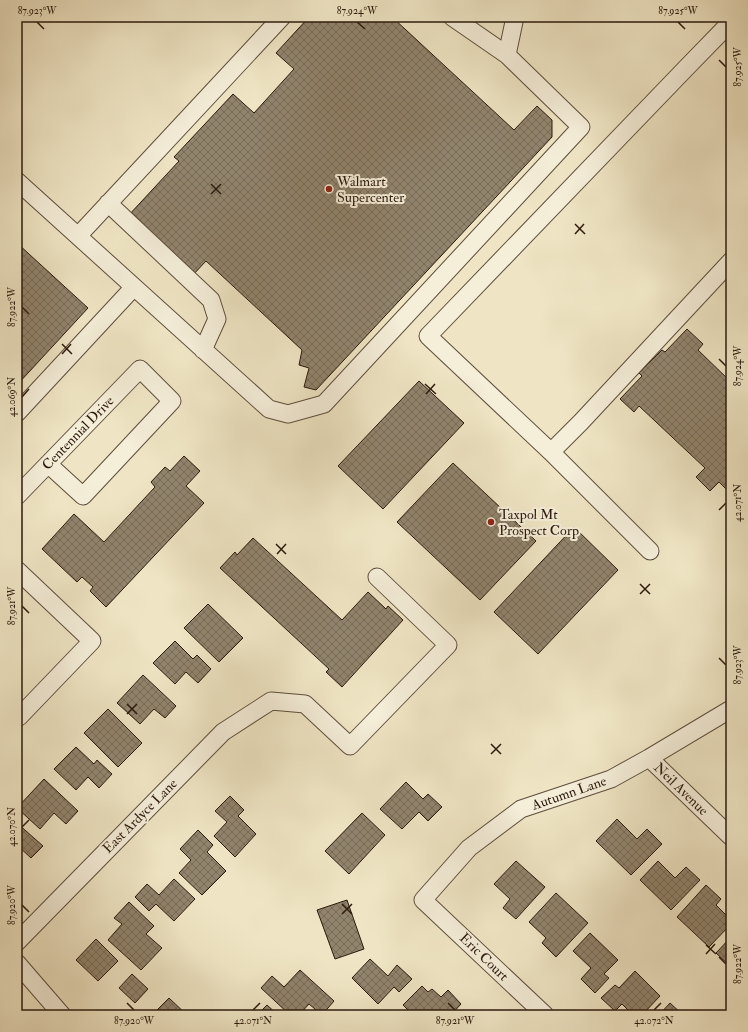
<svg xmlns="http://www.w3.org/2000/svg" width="748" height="1032" viewBox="0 0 748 1032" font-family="'IM FELL Double Pica',serif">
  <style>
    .building { fill: url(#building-cross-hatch); stroke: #2c1a0e }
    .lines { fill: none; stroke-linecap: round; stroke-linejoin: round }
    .minor-casing { stroke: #5d4d3c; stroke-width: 19 }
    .minor { stroke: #f5eed9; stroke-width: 17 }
    .ticks { fill: none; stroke: #2c1a0e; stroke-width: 1.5 }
    .poi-dot { fill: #8f2418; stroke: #f5eed9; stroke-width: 1.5 }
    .labels { text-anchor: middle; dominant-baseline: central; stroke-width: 4; stroke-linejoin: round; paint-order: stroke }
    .poi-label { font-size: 14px; fill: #2c1a0e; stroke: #f5eed9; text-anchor: start }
    .street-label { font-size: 14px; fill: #2c1a0e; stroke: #f5eed9 }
    .neatline { fill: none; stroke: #2c1a0e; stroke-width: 1.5 }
    .ticks-label { font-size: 10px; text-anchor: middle; fill: #2c1a0e }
  </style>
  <defs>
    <pattern id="building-cross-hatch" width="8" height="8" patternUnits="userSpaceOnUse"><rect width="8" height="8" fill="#91846d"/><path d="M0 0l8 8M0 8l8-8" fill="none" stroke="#776b58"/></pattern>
  </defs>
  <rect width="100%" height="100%" fill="#efe5c4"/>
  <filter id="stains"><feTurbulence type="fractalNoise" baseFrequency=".005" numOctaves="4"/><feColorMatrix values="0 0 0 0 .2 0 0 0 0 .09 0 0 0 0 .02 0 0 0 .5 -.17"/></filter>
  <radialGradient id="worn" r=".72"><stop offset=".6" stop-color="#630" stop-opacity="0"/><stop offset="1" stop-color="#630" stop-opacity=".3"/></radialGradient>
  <path class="building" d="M309,17h83l122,113 23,-24 15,14v17l-236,253 -12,-3 5,-19 -10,-3 3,-15 -96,-89 -14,15 -64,-60 51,-55 -5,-4 59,-63 21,19 40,-44 -18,-16z
    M17,243l71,65 -71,77z
    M687,329l16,15 -5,6 33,32v103l-4,5 -8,-8 -9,9 -14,-14 9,-9 -66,-62 -5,6 -14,-13 22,-23 -3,-3 23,-23 3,2z
    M419,381l45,42 -81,86 -45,-43z
    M184,456l16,15 -14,15 18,17 -98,104 -16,-16 3,-4 -11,-10 -5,5 -35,-33 32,-35 30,28 51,-55 -4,-5 14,-15 5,4z
    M453,463l83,78 -56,59 -83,-78z
    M574,527l44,43 -80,84 -44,-42z
    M253,538l89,82 26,-28 18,17 2,-3 15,14 -61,67 -16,-15 3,-3 -109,-101 15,-16 2,3z
    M208,604l35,34 -24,24 -35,-34z
    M175,641l18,18 4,-4 14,14 -13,14 -12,-11 -11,12 -22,-21z
    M143,675l33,31 -11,12 -11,-9 -14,15 -23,-21z
    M108,709l34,34 -24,24 -34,-34z
    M76,747l18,17 3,-4 15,14 -13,14 -11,-11 -12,13 -22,-21z
    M44,779l34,32 -12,13 -12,-11 -14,16 -23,-21z
    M406,782l17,17 5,-5 14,13 -14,14 -9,-9 -17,17 -22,-20z
    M230,796l14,14 -6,6 18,18 -21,23 -21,-21 13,-14 -12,-11z
    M362,813l23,22 -36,39 -24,-23z
    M617,819l20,20 10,-10 15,15 -31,31 -35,-34z
    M17,823l26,23 -12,12 -13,-12 -1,2z
    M198,830l15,15 -6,7 19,19 -24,24 -23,-22 12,-13 -11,-11z
    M516,861l29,26 -29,32 -13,-11 7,-9 -16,-15z
    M658,861l17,17 11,-11 14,13 -29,30 -31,-30z
    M174,879l21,20 -21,22 -18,-17 -7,7 -14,-14 12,-13 12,11z
    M706,885l15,14 -5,6 15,15v4l-22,23 -32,-30z
    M556,893l32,30 -32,34 -14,-14 4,-5 -17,-16z
    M347,900l17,49 -29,10 -18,-49z
    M129,902l25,24 -8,8 16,14 -21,22 -33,-30 14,-16 -8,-6z
    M590,933l28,27 -14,14 5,4 -14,15 -14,-14 10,-11 -18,-17z
    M731,937v30l-15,-14z
    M96,939l22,22 -20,20 -22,-21z
    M370,959l18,17 9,-11 15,14 -13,13 -5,-5 -16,17 -26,-26z
    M300,970l34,31 -12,14 -13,-11 -10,11h-9l-29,-27 11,-12 12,11z
    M635,971l25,25 -18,19h-9l-11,-11 -7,7 -14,-13 14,-13 4,3z
    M132,974l16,15 -13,14 -16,-15z
    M422,986l6,6 4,-3 9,8 7,-7 13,14 -10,11h-38l-10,-10z
    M169,998l18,17h-35z
    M670,1003l13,12h-24z
    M267,1005l11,10h-21z"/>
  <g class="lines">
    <g class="minor-casing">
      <path id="minor" d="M452,17l55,38
        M17,181l252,228 19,5 36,-10 257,-277 -74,-72 8,-38
        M108,203l103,97 6,19 -14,31
        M78,236l204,-219
        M17,413l117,-126
        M551,452l30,-30 150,-161
        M17,496l123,-127 32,32 -89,95 -35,-32
        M650,551l-99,-99 -123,-116 261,-271 37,-38 5,-2
        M17,570l75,71 -73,76 -2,-2
        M649,758l82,79
        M17,942l206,-210 48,-31 34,3 45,42 98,-101 -71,-68
        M17,963l45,52
        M545,1015l-122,-115 46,-52 52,-39 90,-30 38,-21 82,-49"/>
    </g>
    <use href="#minor" class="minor"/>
  </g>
  <path class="ticks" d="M37,22l7,7M357,22l8,7M678,22l7,7M719,60l7,7M211,184l10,10M211,194l10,-10M575,224l10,10M575,234l9,-10M22,307l7,7M62,344l10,10M62,354l9,-10M719,359l7,7M425,384l11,10M426,394l9,-10M22,397l7,-8M719,510l7,-7M276,544l10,10M277,554l9,-10M640,584l10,10M640,594l10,-10M22,606l7,7M719,658l7,7M127,704l10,10M127,714l10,-10M491,744l10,10M491,754l10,-10M22,827l7,-7M342,904l10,10M22,905l7,7M342,914l10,-10M706,945l10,9M706,954l9,-10M719,957l7,7M127,1003l7,7M448,1003l7,7M253,1010l7,-7M654,1010l7,-7"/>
  <g class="poi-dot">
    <circle cx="329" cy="189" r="4"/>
    <circle cx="491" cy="522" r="4"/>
  </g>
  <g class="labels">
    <g class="poi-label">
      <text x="337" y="181">Walmart<tspan x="337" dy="16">Supercenter</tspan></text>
      <text x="499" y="514">Taxpol Mt<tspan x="499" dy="16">Prospect Corp</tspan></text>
    </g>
    <g class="street-label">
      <text transform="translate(78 433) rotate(-46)">Centennial Drive</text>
      <text transform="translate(681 789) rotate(44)">Neil Avenue</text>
      <text transform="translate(569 793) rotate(-19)">Autumn Lane</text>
      <text transform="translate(140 816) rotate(-45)">East Ardyce Lane</text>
      <text transform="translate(484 957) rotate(44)">Eric Court</text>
    </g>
  </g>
  <rect width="748" height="1032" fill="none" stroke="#efe5c4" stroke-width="44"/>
  <rect x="22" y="22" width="704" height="988" class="neatline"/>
  <g class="ticks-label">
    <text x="37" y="14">87.923°W</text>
    <text x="357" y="14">87.924°W</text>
    <text x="678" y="14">87.925°W</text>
    <text transform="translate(737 67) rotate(-90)" y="4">87.925°W</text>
    <text transform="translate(11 307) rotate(-90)" y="4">87.922°W</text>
    <text transform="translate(737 366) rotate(-90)" y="4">87.924°W</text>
    <text transform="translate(11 397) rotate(-90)" y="4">42.069°N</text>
    <text transform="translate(737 503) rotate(-90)" y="4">42.071°N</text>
    <text transform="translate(11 606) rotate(-90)" y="4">87.921°W</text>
    <text transform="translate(737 665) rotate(-90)" y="4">87.923°W</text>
    <text transform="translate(11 827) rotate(-90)" y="4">42.070°N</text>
    <text transform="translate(11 905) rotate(-90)" y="4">87.920°W</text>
    <text transform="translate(737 964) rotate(-90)" y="4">87.922°W</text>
    <text x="134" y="1024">87.920°W</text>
    <text x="253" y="1024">42.071°N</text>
    <text x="455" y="1024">87.921°W</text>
    <text x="654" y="1024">42.072°N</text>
  </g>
  <rect width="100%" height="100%" filter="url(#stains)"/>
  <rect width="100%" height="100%" fill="url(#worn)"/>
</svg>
